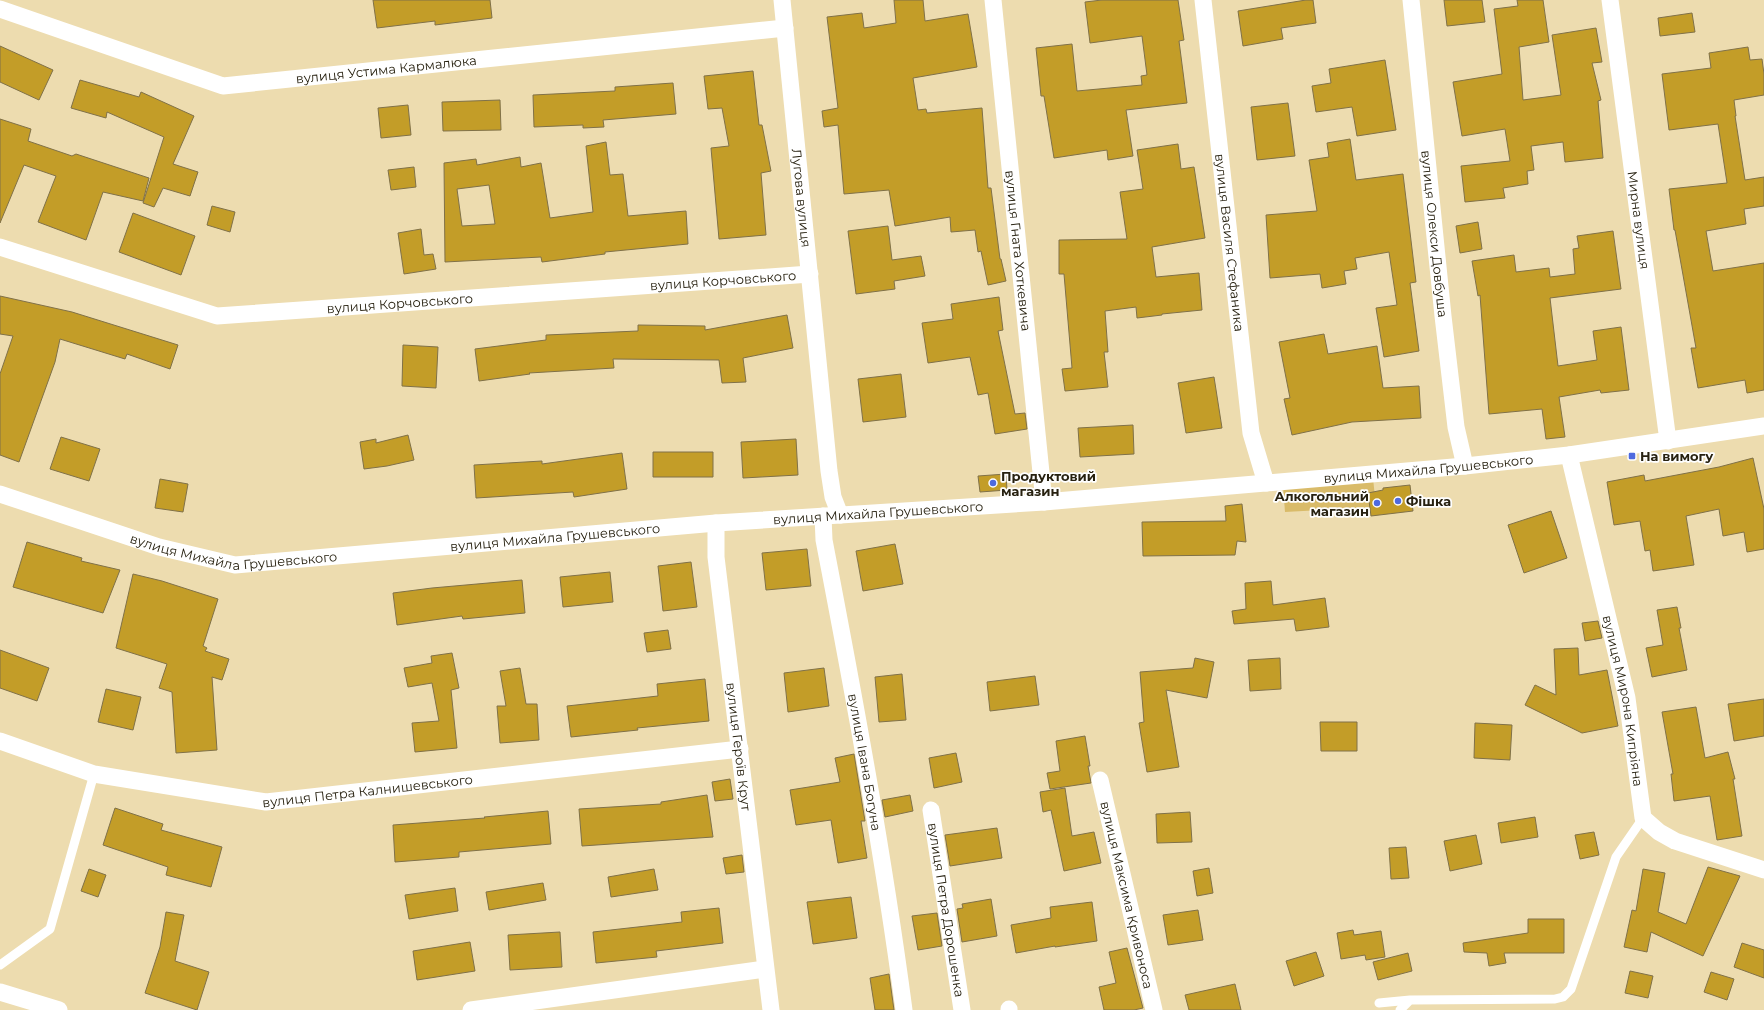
<svg xmlns="http://www.w3.org/2000/svg" width="1764" height="1010" viewBox="0 0 1764 1010" font-family="Montserrat,sans-serif">
  <style>
    .green { fill: #d9bb69 }
    .building { fill: #c39d28; stroke: #807148; fill-rule: evenodd }
    .lines { fill: none; stroke-linecap: round; stroke-linejoin: round }
    .lane { stroke: #fff; stroke-width: 9 }
    .street { stroke: #fff; stroke-width: 17 }
    .poi-dot { fill: #4e6adf; stroke: #fefefe; stroke-width: 1.5 }
    .labels { text-anchor: middle; dominant-baseline: central; stroke-width: 3.5; stroke-linejoin: round; paint-order: stroke }
    .street-label { font-size: 13px; fill: #272110; stroke: #fefefe }
    .poi-label { font-size: 13px; font-weight: bold; fill: #272110; stroke: #fefefe; text-anchor: start }
  </style>
  <rect width="100%" height="100%" fill="#eddcaf"/>
  <path class="green" d="M1373,478l3,29 -91,5 -2,-26z"/>
  <path class="building" d="M373,0h117l2,18 -57,7v-4l-58,7z
    M894,0h29l2,21 43,-7 9,53 -64,11 5,32 8,-1 1,4 55,-5 6,80h3l9,71h1l5,22 -18,4 -7,-34 -3,1 -3,-22 -24,2 -1,-15 -55,9 -6,-36 -45,4 -6,-69 -14,2 -2,-16 16,-3 -11,-91 35,-4 2,15 32,-5z
    M1102,0h76l6,40 -5,1 8,62 -61,7 7,46 -25,4 -1,-10 -53,8 -10,-62h-3l-5,-48 36,-4 5,47 65,-6 -1,-9 6,-1 -5,-39 -52,7 -5,-41z
    M1306,0h7l3,23 -35,5 2,11 -40,7 -5,-35z
    M1444,0h38l3,22 -38,4z
    M1517,0h26l6,42 -30,5 4,53 38,-5 -9,-60 44,-7 6,34 -10,1 9,37 -3,1 5,57 -38,4 -2,-20 -32,4 3,24 -7,1 1,13 -25,4 2,10 -40,4 -4,-36 49,-5 -5,-32 -43,7 -9,-54 49,-8 -8,-65 24,-3z
    M1692,13l3,19 -35,4 -2,-18z
    M0,46l53,24 -14,30 -39,-18z
    M1748,47l2,13 12,-1 2,15v21l-30,5 2,16h-1l10,64 19,-3v29l-20,3 2,15 -40,7 7,40 51,-8v127l-17,3 -2,-13 -47,8 -7,-40h5l-21,-118h-1l-5,-41 58,-6 -9,-59 -49,6 -7,-56 49,-6 -2,-15z
    M1385,60l11,70 -39,6 -5,-29 -36,5 -4,-26 19,-3 -2,-14z
    M753,71l6,54h3l9,46 -10,2 5,62 -47,4 -8,-91 18,-2 -7,-38 -14,1 -4,-33z
    M80,80l59,17 2,-5 53,24 -21,48 25,8 -8,24 -27,-8 -9,19 -11,-4 21,-66 -57,-25 -1,6 -35,-10z
    M673,83l3,31 -73,6 1,7 -21,1v-3l-49,2 -1,-32 82,-4v-4z
    M500,100l1,30 -58,1 -1,-29z
    M1288,103l7,53 -38,4 -6,-53z
    M408,105l3,30 -30,3 -3,-30z
    M0,119l31,10 -3,12 44,15 4,-2 73,24 -6,23 -40,-9 -17,48 -48,-18 18,-46 -32,-11 -24,58z
    M1350,139l6,41 47,-6 13,108 -6,1 9,68 -35,6 -8,-49 21,-3 -8,-53 -34,6 2,11 -13,2 2,13 -24,4 -2,-14 -50,4 -4,-63 51,-4 -8,-51 20,-3 -2,-14z
    M606,142l4,33 13,-1 5,42 58,-5 2,33 -83,8v2l-63,8 -1,-5 -96,5 -1,-99 32,-4 1,6 43,-8 1,10 20,-4 9,55 43,-6 -7,-66zM489,185l6,39 -33,2 -5,-37z
    M1178,144l3,25 13,-2 11,71 -53,9 4,30 43,-4 3,37 -40,4v1l-25,3 -1,-11 -31,4 3,41h-4l4,35 -43,4 -3,-22 10,-1 -8,-94h-5v-34l68,-1 -7,-47 23,-3 -6,-39z
    M414,167l2,20 -25,3 -3,-20z
    M212,206l23,6 -5,20 -23,-7z
    M133,213l62,23 -14,39 -62,-23z
    M1478,222l4,27 -22,4 -4,-27z
    M888,226l4,34 29,-4 4,20 -31,5 1,8 -39,5 -8,-63z
    M421,229l3,26 9,-1 3,15 -32,5 -6,-41z
    M1613,231l8,58 -71,9 8,68 39,-6 -4,-29 28,-4 8,63 -28,3 -1,-3 -41,7 6,40 -19,2 -4,-30 -53,5 -9,-119 -2,1 -6,-35 42,-6 2,17 33,-4 1,9 25,-3 -2,-25 6,-1 -2,-12z
    M0,296l72,16 106,33 -8,24 -43,-15 -2,5 -65,-20 -5,23 -36,100 -19,-7v-81l13,-38 -13,-2z
    M999,297l4,33 -5,1 17,83 10,-1 2,16 -32,5 -7,-41 -10,2 -8,-38 -42,6 -6,-40 31,-4 -2,-15z
    M787,315l6,33 -50,10 3,24 -24,1 -3,-23 -106,-1 1,9 -85,5 1,1 -51,7 -4,-32 71,-9v-5l92,-4v-6l67,1v4z
    M1324,334l4,20 49,-8 6,42 36,-2 2,32 -69,4 -60,13 -8,-36 6,-1 -11,-56z
    M403,345l35,2 -2,41 -34,-2z
    M901,374l5,43 -43,5 -5,-43z
    M1214,377l8,51 -36,5 -8,-50z
    M1133,425l1,29 -54,3 -2,-29z
    M408,435l6,25 -27,6 -23,3 -4,-27 16,-3v4z
    M61,437l39,12 -11,32 -39,-12z
    M796,439l2,36 -55,3 -2,-36z
    M653,452h60v25h-60z
    M622,453l5,36 -53,8 -1,-5 -97,6 -2,-33 68,-4v3z
    M1753,458l11,51v40l-17,3 -3,-20 -21,4 -4,-27 -33,7 8,49 -41,6 -3,-21 -5,1 -5,-30 -26,4 -7,-43 37,-7 1,6 74,-14z
    M1006,474l1,16 -27,2 -2,-16z
    M160,479l28,5 -5,28 -28,-4z
    M1410,485l3,26 -42,5 -3,-23 15,-3v-2z
    M1242,504l4,38 -9,-1 -2,14 -92,1 -1,-34 84,-1 -1,-15z
    M1551,511l16,47 -43,15 -16,-48z
    M27,542l55,16 -1,3 39,9 -17,43 -90,-26z
    M895,544l8,40 -40,7 -7,-40z
    M807,549l4,37 -45,4 -4,-37z
    M691,562l6,45 -34,4 -5,-45z
    M610,572l3,30 -50,5 -3,-30z
    M133,574l29,7 56,18 -15,47 4,2 -2,3 24,8 -7,21 -10,-3 5,73 -41,3 -4,-61 -13,-4 8,-24 -51,-16z
    M522,580l3,33 -62,6 -1,-3 -65,9 -4,-32 39,-5z
    M1271,581l2,24 52,-7 4,29 -33,4 -2,-12 -60,5 -2,-13 14,-2 -1,-26z
    M1677,607l4,21h-2l8,42 -35,7 -6,-29 17,-3 -6,-35z
    M1598,621l4,17 -17,3 -3,-18z
    M668,630l3,19 -24,3 -3,-19z
    M1578,648l1,27 28,-5 11,56 -36,7 -57,-28 10,-20 21,10 -2,-46z
    M0,650l49,18 -12,33 -37,-13z
    M452,653l7,35 -8,2 6,58 -42,4 -3,-29 27,-2 -7,-38 -24,4 -4,-19 28,-5 -1,-7z
    M1195,658l19,4 -7,36 -41,-8 13,77 -32,5 -8,-49 5,-1 -4,-50 53,-4z
    M1280,658l1,31 -31,2 -2,-31z
    M520,668l6,36h11l2,36 -39,3 -3,-37h9l-6,-35z
    M824,668l5,38 -41,6 -4,-39z
    M902,674l4,46 -27,2 -4,-45z
    M1035,676l4,29 -49,6 -3,-29z
    M705,679l4,42 -72,7 1,2 -67,7 -4,-31 91,-10 -1,-12z
    M106,689l35,8 -8,33 -35,-8z
    M1764,699v37l-30,5 -6,-37z
    M1696,707l9,51 23,-6 7,27h-2l9,57 -25,4 -7,-44 -36,5 -3,-27h2l-11,-62z
    M1320,722h37v29h-36z
    M1475,723l37,2 -2,35 -36,-2z
    M1085,736l5,30h-2l3,17 -41,6 -3,-16 13,-2 -4,-30z
    M956,753l6,29 -28,6 -5,-30z
    M854,754l11,67h-4l6,37 -29,5 -7,-43 -35,5 -6,-35 50,-8 -5,-24z
    M730,779l3,20 -18,2 -3,-19z
    M1065,788l7,48 22,-4 7,31 -37,8 -13,-61 -8,2 -3,-20z
    M707,795l6,42 -131,9 -3,-37 82,-5v-2z
    M910,795l3,16 -28,6 -3,-17z
    M115,808l48,16 -2,6 61,17 -11,40 -45,-12 2,-8 -65,-22z
    M548,811l3,33 -92,8v5l-64,5 -2,-37 92,-7 -1,-1z
    M1190,812l2,30 -35,1 -1,-29z
    M1535,817l3,20 -37,6 -3,-20z
    M997,828l5,30 -52,8 -5,-31z
    M1594,832l5,23 -19,4 -5,-24z
    M1476,835l6,29 -32,7 -6,-30z
    M1406,847l3,31 -18,1 -2,-31z
    M742,855l2,17 -18,2 -3,-16z
    M1708,867l32,9 -37,80 -52,-24 -4,20 -23,-5 8,-37 4,1 7,-42 22,4 -7,39 28,12z
    M1209,868l4,25 -16,3 -4,-25z
    M89,869l17,6 -8,22 -17,-6z
    M654,869l4,21 -47,7 -3,-20z
    M543,883l3,17 -57,10 -3,-18z
    M455,888l3,23 -49,8 -4,-24z
    M851,897l6,41 -44,6 -6,-42z
    M991,899l6,37 -35,6 -5,-33 6,-1 -1,-4z
    M1092,902l5,39 -42,6v-1l-39,7 -5,-28 40,-7 -1,-11z
    M719,908l4,35 -67,8 1,6 -61,6 -3,-31 89,-10 -1,-10z
    M1198,910l5,30 -35,5 -5,-30z
    M166,912l18,3 -9,46 34,11 -12,38 -52,-17 15,-46z
    M937,913l5,33 -24,4 -6,-34z
    M1528,919h36v34h-60l2,10 -17,3 -2,-13 -23,-1 -1,-9 65,-10z
    M1353,930l1,5 27,-4 4,26 -19,3 -1,-5 -24,4 -4,-26z
    M560,932l2,35 -52,3 -2,-35z
    M470,942l5,29 -58,9 -4,-29z
    M1742,943l22,7v28l-30,-11z
    M1127,948l16,60 -9,2h-30l-5,-23 17,-4 -7,-31z
    M1316,952l8,24 -30,10 -8,-25z
    M1408,953l4,18 -34,9 -5,-18z
    M1630,971l23,5 -5,22 -23,-5z
    M1711,972l23,7 -7,21 -23,-8z
    M889,974l5,36h-19l-5,-32z
    M1235,984l6,26h-52l-4,-15z"/>
  <g class="lines">
    <path class="lane" d="M0,965l50,-36 44,-155
      M1379,1003l31,-3
      M1400,1010l10,-10 145,-1 8,-2 8,-8 45,-132 27,-39"/>
    <g class="street">
      <path id="s1" d="M782,0l47,471 4,26 7,18"/>
      <path id="s2" d="M993,0l51,502"/>
      <path id="s3" d="M1203,0l48,433 15,50"/>
      <path id="s4" d="M1411,0l32,316 13,111 9,39"/>
      <path id="s5" d="M1610,0l58,441"/>
      <path id="s6" d="M0,9l223,77 562,-58"/>
      <path id="s7" d="M0,247l217,69 593,-42"/>
      <path id="s8" d="M1569,455l58,243 16,120 16,14 16,9 89,29"/>
      <path id="s9" d="M0,494l159,53 76,18 481,-42 328,-21 421,-36 104,-11 195,-29"/>
      <path id="s10" d="M823,516l1,24c30,156 59,312 80,470"/>
      <path id="s11" d="M716,523v34l55,453"/>
      <path id="s12" d="M0,741l94,33 172,28 474,-53"/>
      <path id="s13" d="M1100,780l54,230"/>
      <path id="s14" d="M931,810l31,200"/>
      <path d="M0,992l59,18"/>
      <path d="M1009,1009v1"/>
      <path d="M471,1010l294,-41"/>
    </g>
  </g>
  <g class="poi-dot">
    <rect x="1628" y="452" width="8" height="8" rx="2"/>
    <circle cx="993" cy="483" r="4"/>
    <circle cx="1398" cy="501" r="4"/>
    <circle cx="1377" cy="503" r="4"/>
  </g>
  <g class="labels">
    <g class="street-label">
      <text stroke="none"><textPath href="#s6" startOffset="400">вулиця Устима Кармалюка</textPath></text>
      <text stroke="none"><textPath href="#s1" startOffset="199">Лугова вулиця</textPath></text>
      <text stroke="none"><textPath href="#s5" startOffset="222">Мирна вулиця</textPath></text>
      <text stroke="none"><textPath href="#s4" startOffset="235">вулиця Олекси Довбуша</textPath></text>
      <text stroke="none"><textPath href="#s3" startOffset="244">вулиця Василя Стефаника</textPath></text>
      <text stroke="none"><textPath href="#s2" startOffset="252">вулиця Гната Хоткевича</textPath></text>
      <text stroke="none"><textPath href="#s7" startOffset="735">вулиця Корчовського</textPath></text>
      <text stroke="none"><textPath href="#s7" startOffset="411">вулиця Корчовського</textPath></text>
      <text stroke="none"><textPath href="#s9" startOffset="1443">вулиця Михайла Грушевського</textPath></text>
      <text stroke="none"><textPath href="#s9" startOffset="891">вулиця Михайла Грушевського</textPath></text>
      <text stroke="none"><textPath href="#s9" startOffset="567">вулиця Михайла Грушевського</textPath></text>
      <text stroke="none"><textPath href="#s9" startOffset="243">вулиця Михайла Грушевського</textPath></text>
      <text stroke="none"><textPath href="#s8" startOffset="252">вулиця Мирона Кипріяна</textPath></text>
      <text stroke="none"><textPath href="#s11" startOffset="225">вулиця Героїв Крут</textPath></text>
      <text stroke="none"><textPath href="#s10" startOffset="250">вулиця Івана Богуна</textPath></text>
      <text stroke="none"><textPath href="#s12" startOffset="376">вулиця Петра Калнишевського</textPath></text>
      <text stroke="none"><textPath href="#s13" startOffset="118">вулиця Максима Кривоноса</textPath></text>
      <text stroke="none"><textPath href="#s14" startOffset="101">вулиця Петра Дорошенка</textPath></text>
    </g>
    <g class="poi-label">
      <text x="1640" y="456">На вимогу</text>
      <text x="1001" y="476">Продуктовий<tspan x="1001" dy="15">магазин</tspan></text>
      <text x="1369" y="496" text-anchor="end">Алкогольний<tspan x="1369" dy="15">магазин</tspan></text>
      <text x="1406" y="501">Фішка</text>
    </g>
  </g>
</svg>
